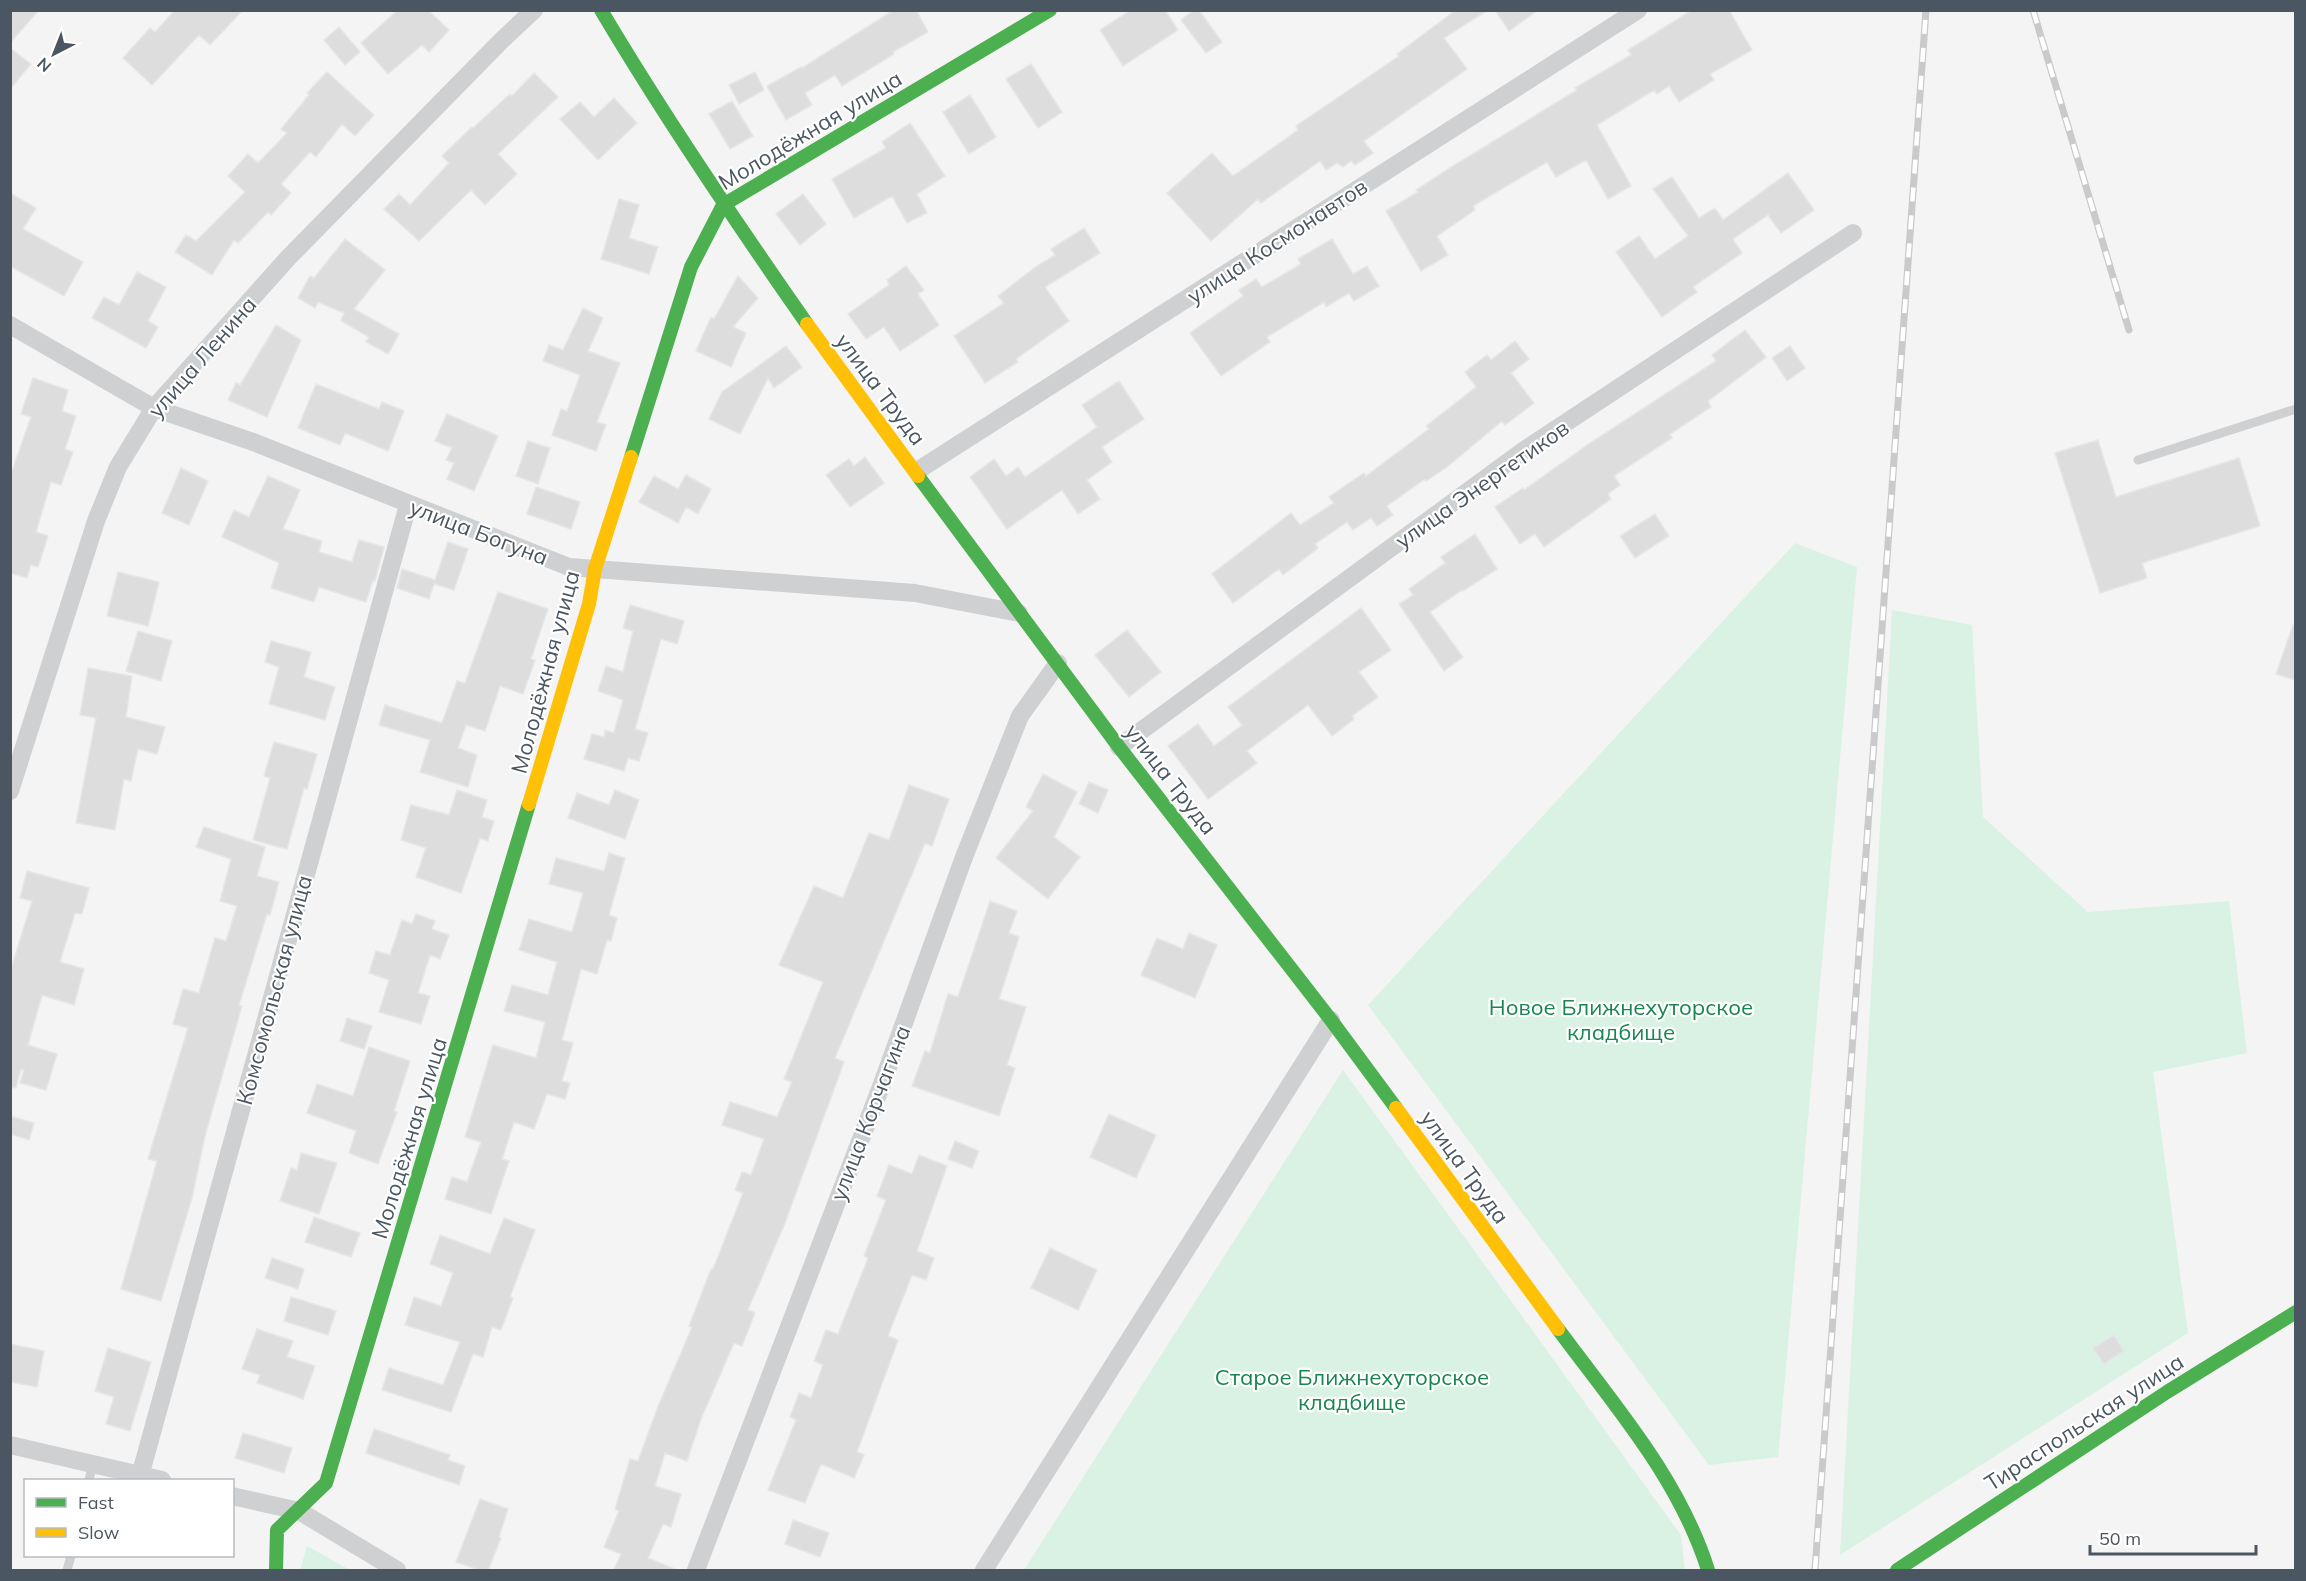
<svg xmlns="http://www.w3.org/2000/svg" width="2306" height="1581" viewBox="0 0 2306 1581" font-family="Mulish,sans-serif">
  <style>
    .green { fill: #d9f2e3 }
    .building { fill: #ddddde; stroke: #e5e6e7; stroke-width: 1.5 }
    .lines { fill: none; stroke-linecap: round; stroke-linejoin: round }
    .lane { stroke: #ced0d2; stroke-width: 9 }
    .street { stroke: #ced0d2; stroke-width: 18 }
    .fast { stroke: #4caf50; stroke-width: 14 }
    .slow { stroke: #ffc107; stroke-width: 14 }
    .rail-casing { stroke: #c9cacc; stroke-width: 7 }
    .rail { stroke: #fff; stroke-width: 4.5; stroke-dasharray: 14; stroke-linecap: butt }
    .labels { text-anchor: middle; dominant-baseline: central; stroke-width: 4.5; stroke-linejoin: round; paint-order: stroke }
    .street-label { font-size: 22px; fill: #4a5661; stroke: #fff }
    .park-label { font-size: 22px; fill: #17864f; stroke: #fff }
  </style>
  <rect width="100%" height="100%" fill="#f4f4f4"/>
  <path class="green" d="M1795,543l62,24 -79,890 -69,8 -341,-460z
    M1892,610l80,15 11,192 105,95 141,-11 18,152 -94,19 35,261 -348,222z
    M1343,1070l338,465 4,35h-661z
    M307,1546l43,24h-50z"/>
  <path class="building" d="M10,10h29l-29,33z
    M175,10h68l-33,35 -11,-10 -47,50 -29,-27 27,-30 5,4z
    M398,10h30l21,20 -20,22 -7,-7 -34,29 -27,-31z
    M894,10h22l12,22 -35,20 1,2 -52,32 -7,-11 -30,18 7,12 -26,15 -19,-34 34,-19 1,1z
    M1131,10h34l13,20 -55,36 -23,-36z
    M1194,10h5l23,32 -16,11 -25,-33z
    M1456,10h32l-44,28 23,31 -103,72 9,12 -18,12 -4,-4 -8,6 -6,-4 -11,7 -6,-9 -59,42 -3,-4 -47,42 -44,-48 45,-40 21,23 65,-46 -2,-4 103,-70 -2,-2z
    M1495,10h43l-29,21z
    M1692,10h37l23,40 -42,24 4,6 -35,22 -10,-16 -12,8 -3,-4 -57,35 34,61 -23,13 -22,-39 -30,17 -9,-15 -74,44 2,4 -38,26 11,19 -27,16 -35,-60 32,-19 -2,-2 37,-24 124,-76 -2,-2 56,-33 -3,-5z
    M339,27l21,25 -15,13 -21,-25z
    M10,48l21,16 -21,25z
    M1031,64l31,48 -24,16 -32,-49z
    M327,72l47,43 -19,21 -13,-12 -26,33 -6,-5 -29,32 10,9 -20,22 -3,-3 -30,31 -4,-3 -22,35 -37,-23 11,-17 10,6 49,-49 -17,-16 20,-22 10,9 29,-30 -6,-4 28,-34 -2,-2z
    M755,72l9,18 -25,14 -10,-19z
    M534,73l24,24 -60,57 19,20 -32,31 -14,-15 -52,51 -35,-32 15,-15 11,11 39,-42 -7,-7 30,-29 1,1 37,-34 2,2z
    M970,95l26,42 -27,17 -26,-42z
    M614,98l23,25 -39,37 -38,-41 20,-17 14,15z
    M732,101l21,35 -23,13 -21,-35z
    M910,123l35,53 -28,18 10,19 -20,10 -15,-27 -38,22 -22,-39 54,-31 -4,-6z
    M1788,173l26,37 -33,23 -13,-18 -35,24 9,14 -49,34 4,5 -35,25 -46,-65 23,-16 16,23 33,-23 -35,-47 19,-12 27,41 16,-10 8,12z
    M10,193l26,15 -13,21 60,33 -19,34 -54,-30z
    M803,194l23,30 -26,21 -24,-31z
    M619,199l20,6 -10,33 29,9 -9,27 -48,-15z
    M1084,228l16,25 -55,34 24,34 -53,38 2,3 -33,21 -31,-47 50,-33 -6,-7 36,-28 21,-13 -4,-6z
    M345,239l40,31 -31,39 45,25 -11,20 -22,-12 3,-5 -28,-16 3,-8 -26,-11 -3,6 -17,-10 12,-22 4,2z
    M1332,239l21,35 14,-8 12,20 -25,15 -5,-8 -23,14 -2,-5 -57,35 3,5 -49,34 -31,-43 53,-37 -4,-6 17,-11 6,8 39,-23 -3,-5z
    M906,266l18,24 -6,4 21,31 -39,26 -16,-24 -18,12 -18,-25 41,-29 -2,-5z
    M137,272l29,15 -18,34 10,6 -12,21 -54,-30 12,-21 15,8z
    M738,276l20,22 -25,29 13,6 -15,34 -35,-16 15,-34 3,2z
    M583,308l20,10 -15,33 32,12 -23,59 9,3 -10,26 -44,-16 9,-26 6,2 13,-36 -37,-14 6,-16 14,5z
    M276,325l25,15 -34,77 -39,-17 8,-17 4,2z
    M1745,330l21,27 -58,44 3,6 -41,27 2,4 -58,38 6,9 -12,9 3,5 -67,48 -9,-13 -15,10 -25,-37 28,-19 1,2 66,-47 126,-82 -4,-6z
    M1515,341l14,18 -18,14 23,30 -29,22 -3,-4 -55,46 -21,14 -1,-2 -38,27 6,9 -16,11 -6,-8 -18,12 -6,-8 -32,22 3,4 -35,27 -4,-6 -46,34 -21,-29 79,-61 9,12 34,-22 -5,-6 35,-24 2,3 63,-47 -3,-3 50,-39 -11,-15 22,-17 4,5z
    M786,346l16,21 -28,21 -6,-10 -28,56 -31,-15 13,-27z
    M1790,346l15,22 -18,13 -15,-23z
    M33,378l35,12 -6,21 14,5 -11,33 8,3 -12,33 -10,-3 -15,50 12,4 -10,31 -7,-2 -4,13 -17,-5v-96l21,-60 -10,-3z
    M1119,381l25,38 -42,28 10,15 -25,18 13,19 -22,15 -16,-24 -55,39 -37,-52 24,-18 12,17 12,-9 7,10 72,-50 -15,-22z
    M316,384l63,25 3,-7 22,9 -16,40 -43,-18 -5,12 -42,-17z
    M447,414l51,22 -24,55 -27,-12 7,-16 -8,-3 6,-12 -17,-7z
    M2098,440l18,57 123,-39 21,68 -118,37 5,15 -47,15 -45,-140z
    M528,441l22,7 -12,36 -22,-8z
    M865,457l19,26 -34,24 -24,-32 23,-16 5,7z
    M181,468l27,13 -19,44 -27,-12z
    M686,475l25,14 -13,25 -12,-7 -8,16 -39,-21 15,-26 24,13z
    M268,476l32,14 -17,39 39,12 -3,11 33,10 7,-22 25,7 -9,34 -2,-1 -7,22 -47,-15 -5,15 -43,-14 8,-25 -57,-26 12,-27 15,7z
    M536,487l44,15 -9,27 -44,-15z
    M1655,514l14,22 -34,22 -15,-22z
    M1475,534l22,35 -34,22 -1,-1 -32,22 33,45 -19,14 -45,-67 14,-9 -4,-6 36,-26 -4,-6z
    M448,542l20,7 -14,41 -20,-6 -5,15 -32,-11 5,-19 33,11z
    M118,572l41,10 -11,44 -41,-10z
    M498,592l50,17 -17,50 4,1 -12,34 -23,-8 -15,45 -19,-6 -8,23 19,7 -9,32 -48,-15 10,-32 -51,-15 6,-20 57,18 15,-42 8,2z
    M630,605l54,16 -7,23 -16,-5 -26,90 13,4 -9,28 -11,-3 -4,13 -40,-12 8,-25 12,3 1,-7 9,3 9,-33 -25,-9 8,-25 17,6 10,-41 -10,-3z
    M1361,608l30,42 -32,22 19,25 -26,19 2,3 -22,17 -24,-31 -61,46 10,12 -49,36 -40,-53 30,-22 16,22 28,-21 -14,-18z
    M2293,625l2,1v54l-19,-6z
    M1127,630l34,42 -32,25 -34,-42z
    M138,631l34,10 -11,40 -35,-10z
    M271,641l40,11 -7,25 31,10 -10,33 -56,-16 10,-37 -14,-5z
    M88,668l44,8 -6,41 39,10 -8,27 -19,-5 -7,32 -7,-2 -9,51 -39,-7 20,-105 -16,-3z
    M274,742l43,12 -10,35 -3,-1 -17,61 -34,-9 17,-62 -6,-2z
    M1043,774l34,18 -23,45 26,20 -32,42 -52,-41 37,-47 -7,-4z
    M1089,782l19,8 -10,23 -19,-9z
    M909,785l40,14 -17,47 -7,-3 -90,215 9,4 -59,161 -37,87 7,3 -13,33 -8,-3 -33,76 -14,42 -22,-8 -10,33 26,8 -10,33 -8,-3 -15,34 29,12h-63l7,-16 -17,-7 15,-36 -4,-2 15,-50 8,2 19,-52 35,-82 -3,-1 22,-57h2l30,-76 -8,-3 7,-18 9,3 13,-36 -42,-14 8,-23 47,15 15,-35 -8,-3 39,-97 -44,-17 35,-79 29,12 26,-65 20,7z
    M457,790l30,10 -5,17 12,4 -6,20 -8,-3 -19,55 -45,-16 10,-29 -25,-8 10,-35 38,10z
    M615,790l24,10 -14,39 -57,-21 9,-25 32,12z
    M204,827l61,20 -8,29 22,6 -9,33 -3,-1 -28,91 3,1 -37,130 -13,62 -31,103 -40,-12 36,-128 -9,-2 40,-131 -15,-4 10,-35 16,4 16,-55 11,3 11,-35 -17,-5 11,-42 -35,-12z
    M609,853l16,5 -16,57 8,3 -6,23 -4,-1 -10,34 -16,-5 -19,71 11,3 -11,38 8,2 -5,16 -18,-5 -13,35 -20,-7 -12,37 7,2 -18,53 -46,-15 7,-22 15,5 14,-40 -16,-5 28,-92 43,13 9,-36 -41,-11 8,-26 36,10 9,-33 -38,-12 10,-31 43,13 11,-39 -34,-9 7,-26 48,13z
    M27,871l62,17 -7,26 -7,-1 -15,49 24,7 -10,36 -32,-10 -14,50 29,9 -11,36 -26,-7 4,-13 -3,-1 -5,19 -6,-1v-115l22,-71 -12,-3z
    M990,901l27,10 -8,22 10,4 -20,62 27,8 -19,58 8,3 -16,48 -87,-30 13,-35 5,2 18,-59 10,3z
    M416,914l19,7 -3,8 17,6 -9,24 -10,-4 -12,38 12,3 -9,28 -42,-12 10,-32 -20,-7 7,-22 14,4 12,-35 10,4z
    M1189,933l28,12 -22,53 -54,-23 16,-37 26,11z
    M347,1018l25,8 -8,23 -24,-8z
    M369,1047l41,14 -16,50 3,1 -19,52 -29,-11 7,-22 -49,-18 10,-29 36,12z
    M1109,1114l47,21 -20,43 -46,-21z
    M10,1116l24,7 -5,17 -19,-6z
    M955,1141l24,10 -7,17 -24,-9z
    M301,1153l36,10 -18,51 -39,-13 11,-33 6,2z
    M919,1155l28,11 -30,85 17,7 -8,22 -14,-5 -24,61 10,4 -41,112 7,3 -10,23 -33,-14 -16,39 -37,-13 28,-70 -6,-3 9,-24 12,5 12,-33 -9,-4 12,-31 12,4 30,-76 -4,-2 22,-56 -9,-4 12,-31 23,9z
    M314,1217l46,16 -9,24 -46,-15z
    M504,1218l31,12 -25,67 3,1 -12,32 -9,-3 -9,30 -10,-3 -22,58 -69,-22 7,-22 54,17 17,-43 -55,-17 9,-28 27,9 12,-33 -23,-9 10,-29 50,19z
    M1050,1248l47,22 -19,40 -47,-22z
    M272,1258l32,11 -6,20 -33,-11z
    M291,1297l45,14 -8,24 -44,-14z
    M257,1329l36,12 -6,16 28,9 -12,33 -46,-16 3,-8 -18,-6z
    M2114,1335l10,16 -20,13 -11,-16z
    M10,1344l34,7 -7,36 -27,-5z
    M108,1348l43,14 -21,69 -24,-7 8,-27 -19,-6z
    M374,1429l76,26 -2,5 17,6 -6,19 -93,-32z
    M243,1433l49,15 -8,25 -49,-15z
    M480,1499l28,10 -9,28 2,1 -13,32h-9l-23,-8z
    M793,1520l36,13 -9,24 -35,-13z"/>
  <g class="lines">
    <path class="lane" d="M2138,460l158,-51
      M89,1480l4,-17
      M67,1570l4,-14"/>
    <path class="street" d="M10,325l144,83 102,35 313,124 346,26 104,20
      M917,471l721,-461
      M1119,747l404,-296 330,-218
      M10,791l86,-270 22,-54 36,-59 134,-150 214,-218 32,-30
      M10,1445l152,35
      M140,1476l268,-971
      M232,1496l67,15 98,59
      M696,1570l186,-486 82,-227 56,-141 38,-53
      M984,1570l347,-550"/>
    <path class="fast" d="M601,10c64,108 134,211 206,314
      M631,457l60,-190 32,-62 327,-195
      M918,476l201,271 212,273 65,88
      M1558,1329c56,76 121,149 150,241
      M276,1570l1,-40 49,-47 203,-679
      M1897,1570l270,-178 129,-80"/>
    <path class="slow" d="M807,324l111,152
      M529,804l60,-200 6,-35 36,-112
      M1396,1108l162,221"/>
    <g class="rail-casing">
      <path id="rail" d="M2033,10l96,320
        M1815,1570l111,-1560"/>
    </g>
    <use href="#rail" class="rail"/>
  </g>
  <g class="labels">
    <g class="street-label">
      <text transform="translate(810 130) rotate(-31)">Молодёжная улица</text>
      <text transform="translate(1277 241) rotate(-33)">улица Космонавтов</text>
      <text transform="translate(202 357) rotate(-49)">улица Ленина</text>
      <text transform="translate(881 389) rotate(53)">улица Труда</text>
      <text transform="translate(1482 484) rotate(-35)">улица Энергетиков</text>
      <text transform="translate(479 532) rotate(21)">улица Богуна</text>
      <text transform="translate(545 672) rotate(-75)">Молодёжная улица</text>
      <text transform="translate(1171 779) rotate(52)">улица Труда</text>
      <text transform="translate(274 990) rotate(-75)">Комсомольская улица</text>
      <text transform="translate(870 1113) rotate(-69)">улица Корчагина</text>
      <text transform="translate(409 1138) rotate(-73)">Молодёжная улица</text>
      <text transform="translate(1465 1167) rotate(54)">улица Труда</text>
      <text transform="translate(2084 1422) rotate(-33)">Тираспольская улица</text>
    </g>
    <g class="park-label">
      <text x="1621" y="1007">Новое Ближнехуторское<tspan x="1621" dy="25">кладбище</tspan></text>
      <text x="1352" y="1377">Старое Ближнехуторское<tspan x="1352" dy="25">кладбище</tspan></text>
    </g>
  </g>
  <rect width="2306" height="1581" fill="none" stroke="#4a5661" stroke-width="24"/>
  <rect x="24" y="1479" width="210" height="78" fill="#ffffff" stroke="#b7bbc0" stroke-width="1.5"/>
  <rect x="36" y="1498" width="30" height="9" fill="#4caf50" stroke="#b7bbc0" stroke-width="1.5"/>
  <text x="78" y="1509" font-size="18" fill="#4a5661">Fast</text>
  <rect x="36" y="1528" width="30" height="9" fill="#ffc107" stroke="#b7bbc0" stroke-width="1.5"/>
  <text x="78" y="1539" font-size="18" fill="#4a5661">Slow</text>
  <g transform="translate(54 54) rotate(222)" stroke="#ffffff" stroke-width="4.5" paint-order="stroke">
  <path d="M0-4.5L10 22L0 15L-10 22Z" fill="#4a5661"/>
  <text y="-9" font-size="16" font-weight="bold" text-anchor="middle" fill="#4a5661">N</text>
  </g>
  <path d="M2090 1545v9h166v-9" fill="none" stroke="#4a5661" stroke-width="3"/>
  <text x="2099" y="1545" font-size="18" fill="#4a5661" stroke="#ffffff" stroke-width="4.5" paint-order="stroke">50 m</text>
</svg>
